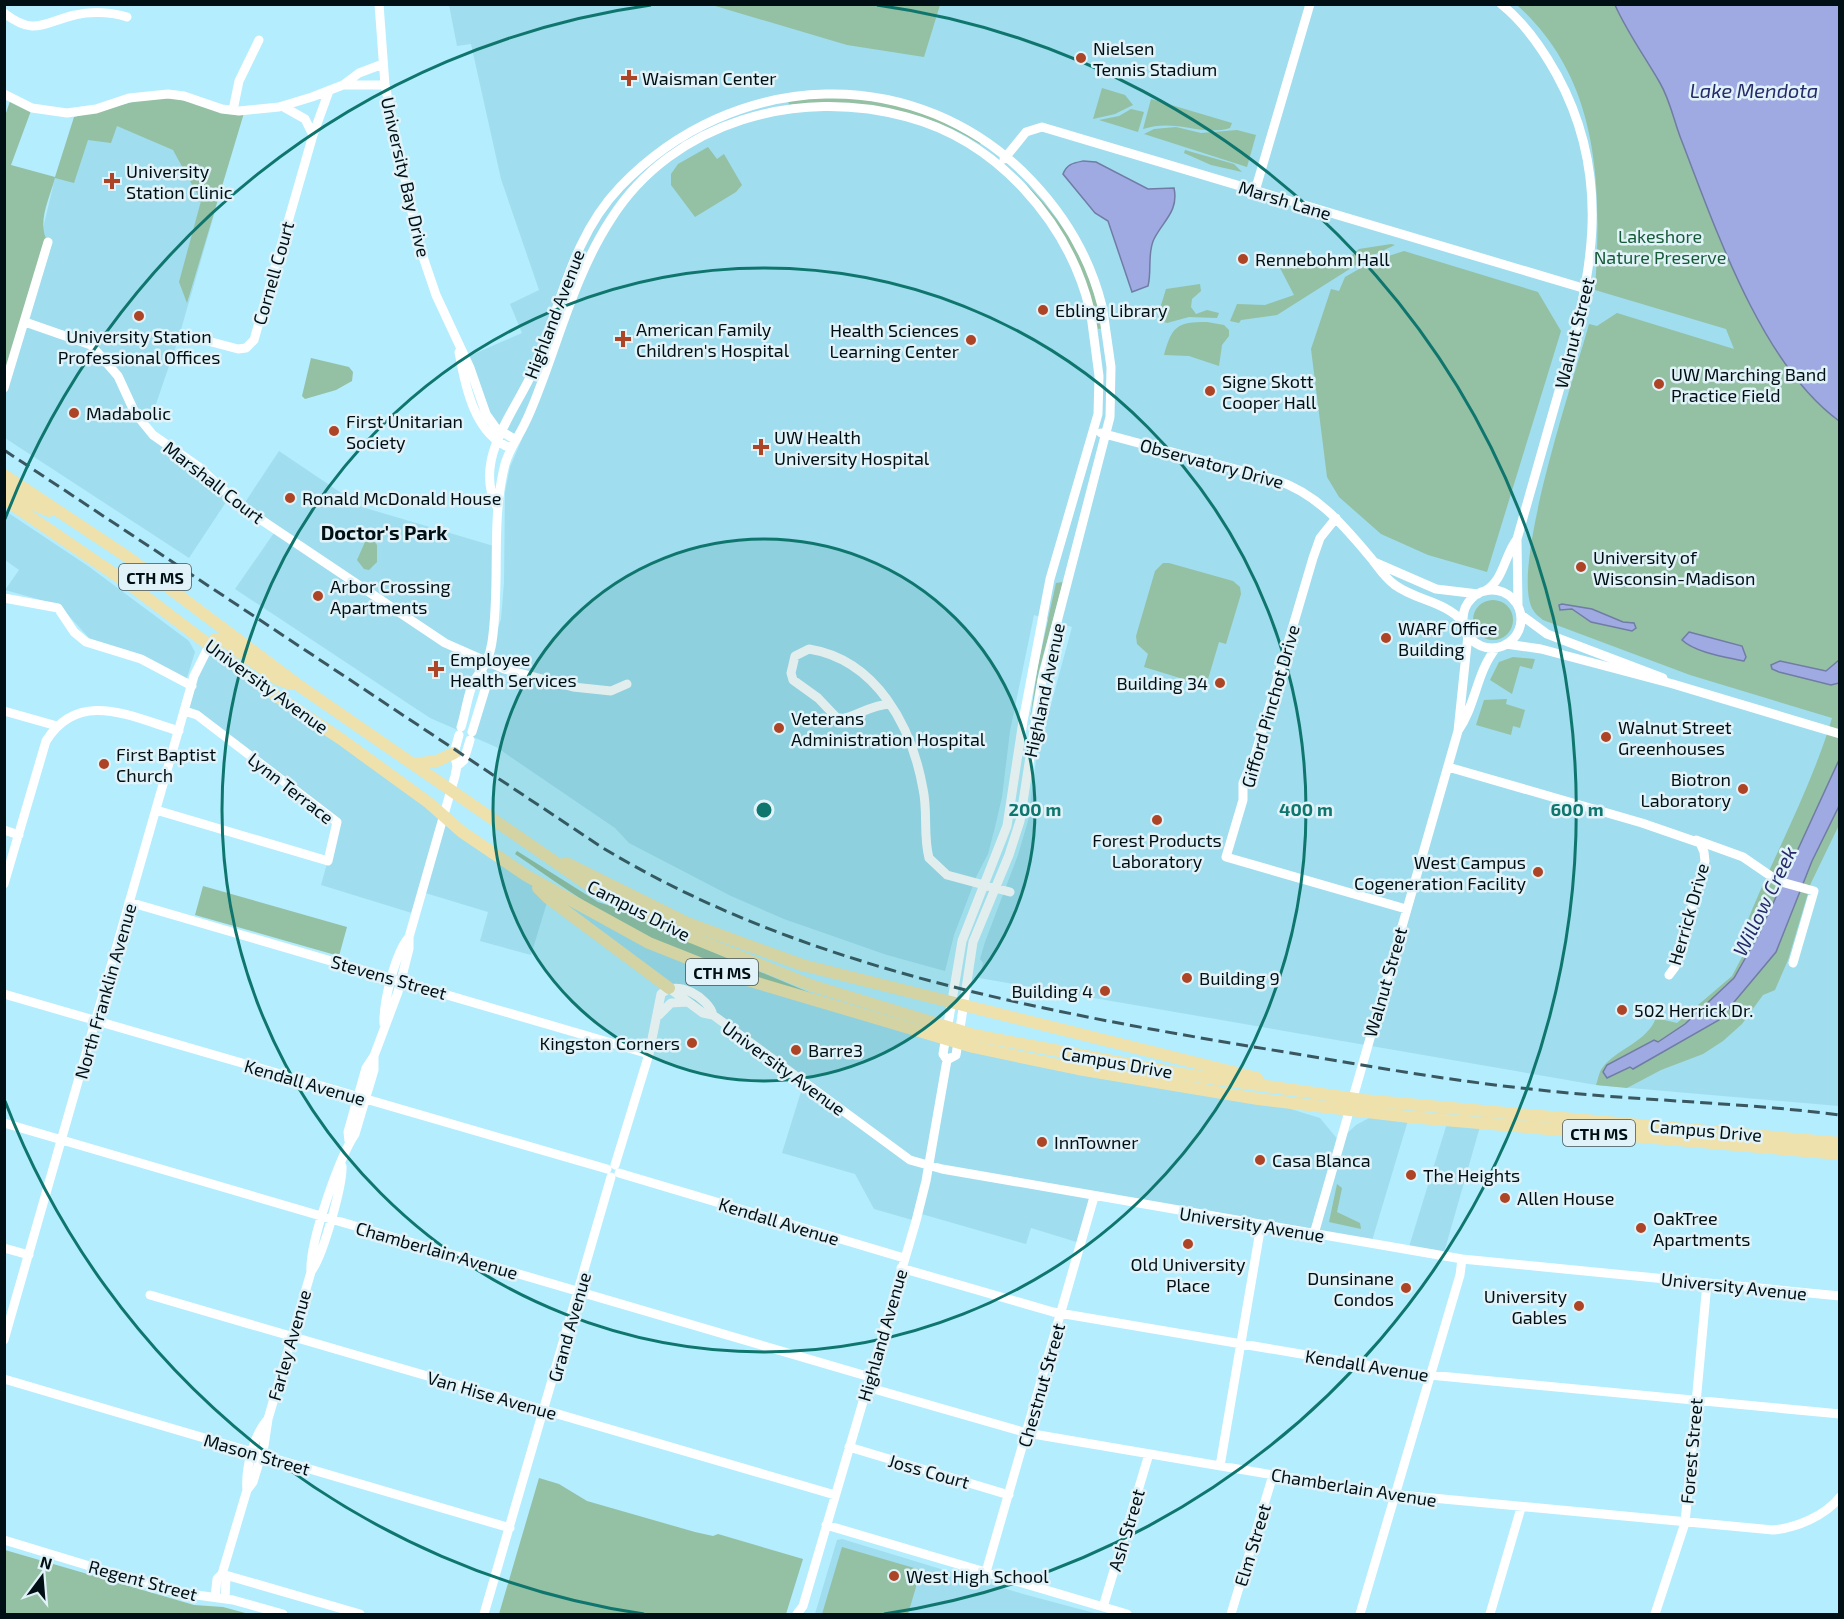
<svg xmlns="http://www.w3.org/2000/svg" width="1844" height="1619" viewBox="0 0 1844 1619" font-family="'Exo 2',sans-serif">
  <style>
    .built { fill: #a0ddee }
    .green { fill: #94c0a4 }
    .water { fill: #a0aae2; stroke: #707ca4; stroke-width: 1.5 }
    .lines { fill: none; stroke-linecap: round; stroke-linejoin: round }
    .minor { stroke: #fff; stroke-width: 9 }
    .major { stroke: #eee1ac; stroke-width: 12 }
    .rail { stroke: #3a5760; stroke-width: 3; stroke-dasharray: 12 6; stroke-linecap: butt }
    .ring { fill: none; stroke: #0f766e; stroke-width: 3 }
    .poi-dot { fill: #ad4426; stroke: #e1f3f8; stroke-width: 2 }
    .labels { text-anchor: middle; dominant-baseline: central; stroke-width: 5; stroke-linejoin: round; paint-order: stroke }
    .shield { fill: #e1f3f8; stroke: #445358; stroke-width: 1.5 }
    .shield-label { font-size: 16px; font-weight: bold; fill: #000f14 }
    .poi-label { font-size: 18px; fill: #000f14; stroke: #e1f3f8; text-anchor: start }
    .street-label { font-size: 18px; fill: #000f14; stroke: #e1f3f8 }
    .park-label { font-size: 18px; fill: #155937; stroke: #e1f3f8 }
    .water-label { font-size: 20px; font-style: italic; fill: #272a6a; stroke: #e1f3f8 }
    .neighbourhood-label { font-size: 20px; font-weight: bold; fill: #000f14; stroke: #e1f3f8 }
    .centre { fill: #0f766e; stroke: #e1f3f8; stroke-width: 3 }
    .ring-label { font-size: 18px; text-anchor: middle; font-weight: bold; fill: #0f766e; stroke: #e1f3f8; stroke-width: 5; stroke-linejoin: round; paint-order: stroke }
  </style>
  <rect width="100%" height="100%" fill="#b4edfd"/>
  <path class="built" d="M449,5h1166l128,286 39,67 26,33 31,30v685l-243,-21 -617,-107 4,-15 -3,-4 5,-17 33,-87 10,-34 8,-61 36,-133 -38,-12 -24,116 -8,66 -7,30 -7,27 -11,21 -23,60 -9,36 -58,-16 -103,-36 -53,-23 -102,-53 -14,-15 -119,-81 -25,-11 16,-53 -8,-8 -19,56 -30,-13 -195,-129 41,-59 -34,-23 37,-56 83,56 135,40 -4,96 8,-24 3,-36 1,-91 5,-25 12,-28 -28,-17 -25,-66 53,-23 -12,-29 29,-14 -38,-111 -30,-135 -14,2z
    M117,125l75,25 24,58 -38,132 -31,90 83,66 -41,62 -184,-120v-50l50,-210 33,-38z
    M4,510l84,56 101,75 6,11 -9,29 -95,-41 -32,-35 -54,-15 14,-20 -14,-10z
    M210,644l252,188 187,111 281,93 328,63 62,19 19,23 17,-16 13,-7 40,-1 -38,127 -277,-47 -11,47 -52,-16 -5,16 -108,-31 -2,8 -42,-12 -19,-35 -73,-21 22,-71 -256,-183 -17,56 -51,-14 8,-29 -66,-20 -7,22 -94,-29 17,-61 -153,-113z
    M1448,1120l33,3 -38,133 -35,-6z
    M842,1539l181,55 75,20h-283l22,-74z"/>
  <path class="green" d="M712,5l228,-1v1l-16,52 -77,-12z
    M1517,5h98c12,27 30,52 45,78 10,17 14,38 21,56 34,88 80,225 158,282v404l-28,58 -23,77 -13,30 -12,5 -21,29 -19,17 -20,13 -42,16 -34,18 -31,-3c2,-5 3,-14 7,-18 15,-19 44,-25 53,-49l21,5 55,-47 21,-40 -10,-4c28,-72 67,-140 89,-214l-142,-43 -147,-55c-5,-4 -9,-7 -12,-14 -18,-47 43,-227 58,-282l8,2 20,-13 117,36 -8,-20 -131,-39c7,-105 5,-210 -78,-285z
    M1102,88l23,7 8,10 -18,9 -22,5z
    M166,97l78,16 -57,190 -8,-21 22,-81 -28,-51 -56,-24 -6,17 -23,-3 -14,43 -19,-5c-5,19 -19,46 -7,64l-43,146 -1,-269 7,-21 21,10 -21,57 44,12 19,-60 70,-18z
    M826,97l56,4 52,16 47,25 -1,2c-58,-36 -124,-45 -191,-39l-1,-5z
    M1151,99l81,24 -2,5c-29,9 -53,-10 -87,1z
    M1131,109l13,3 -6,20 -39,-12 20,-4z
    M1176,127l25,6 36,-3 19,5 -9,32 -103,-33 10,-5z
    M708,147l9,12 7,-5 18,31 -6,7 -41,25 -24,-32v-11l7,-10z
    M1185,150l49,14 8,8 -31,-7 -27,-12z
    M1026,184c43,43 65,84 77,144l-5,1 -9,-38z
    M1391,244l4,1 -28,13 -90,57 -36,5 -2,3 -9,-2 7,-17 28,1 29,-10 -15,-29c21,3 44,-6 64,-3l16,-14z
    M1404,251l134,41 23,39 -74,241 -59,-17 -47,-21 -42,-37 -12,-20 -16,-128 20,-60 8,2 6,-14 28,-16z
    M1200,284l1,7 -9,8 -1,8 5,7 11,-4 12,3 -2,5 -28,-1 -22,6 -6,-2 -3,-6 8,-26z
    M1207,322l17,3 5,5v6l-7,9 -3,21 -30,-10 -25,-1c8,-29 13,-33 43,-33z
    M311,358l38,9 4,5 -1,9 -16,9 -31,9 -3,-3z
    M372,539l5,6v17l-8,8 -5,-1 -7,-9 8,-18z
    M1163,563h6l64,18 7,6 1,7 -15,50 -7,-2 -13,44 -62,-19 4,-13 -11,-10 -1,-8 19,-65z
    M1063,582l-24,89 -10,54 9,-60 18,-82z
    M1473 620a20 20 0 1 1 40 0a20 20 0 1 1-40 0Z
    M1513,657l22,2 -3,10 -12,-3 -8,28 -22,-14 9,-18z
    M1507,699l-1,5 19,6 -5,18 -7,-2 -2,9 -35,-10 8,-25z
    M517,851l81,51 25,8 78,37 124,52c-68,-21 -139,-41 -202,-75 -37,-20 -73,-46 -108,-70z
    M203,886l144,41 -8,29 -144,-41z
    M1337,1184l5,4 -5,24 23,11 1,6 -32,-7z
    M539,1478l20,6 28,17 108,31 18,4 5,-2 85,25 -17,55h-287z
    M842,1547l79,23 -13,44h-86z
    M5,1550l189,55 29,2 26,7h-244z"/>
  <path class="water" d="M1615,5h224v416c-78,-57 -124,-194 -158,-282 -7,-18 -11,-39 -21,-56 -15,-26 -33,-51 -45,-78z
    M1083,161l13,1 52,27 26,-1c5,23 -11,33 -20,51 -7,14 -2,32 -6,47l-16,6 -24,-71 -13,-8 -32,-39c4,-10 10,-11 20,-13z
    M1562,604l30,5 31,13 11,1 2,5 -4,3 -41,-9 -19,-13 -12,1 -1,-5z
    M1689,632l53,14 4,11 -2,4c-18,-4 -48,-8 -62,-21z
    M1839,660v23l-8,2 -52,-13 -7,-3 -1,-4 9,-4 46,10z
    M1839,760v46l-27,55 -36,91 -57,68 -86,49 -3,-2 -23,11 -4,-6 4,-7 47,-25 4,2 27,-18 49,-46 25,-44z"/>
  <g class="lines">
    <path class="minor" d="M379,4l6,81 34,160 17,50 34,73 16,46 10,14 20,12
      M4,13c31,24 40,9 71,2 16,-4 36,-3 52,2
      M343,85h42
      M4,94l28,14 35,5 29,-4 33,-11 39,-4 16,2 38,13 17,2 40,-4 33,-10 31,-12 16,-12 24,-9
      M282,106l23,13 8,16
      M233,110l6,-29 20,-41
      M1004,159l22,-27 16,-5 544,162
      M1255,191l55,-187
      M25,322l66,23 27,31 17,37 18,22 46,32 43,40 203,136 59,26 69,18 38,4 16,-7
      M185,335l53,14 8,-1 8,-8 59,-205 16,-44
      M459,352c6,34 16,84 52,96
      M4,388l44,-146
      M1101,433l175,47c42,14 67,45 95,78 8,10 13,19 24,27 22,16 50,16 68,37
      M497,507c-25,-48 19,-96 37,-138 27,-62 37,-131 86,-182 114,-119 297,-127 412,-6 34,36 58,77 70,125
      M1336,518l-16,20 -7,20 -58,197 -12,28v17l-17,57 180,52
      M1517,539l1,67
      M1374,562l62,27 42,5
      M1463 619a29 29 0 1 1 58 0a29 29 0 1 1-58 0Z
      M1485,591c19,-11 19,-35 32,-52 14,-49 28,-98 42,-148 32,-110 56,-210 -2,-316 -15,-27 -32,-52 -56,-71
      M4,598l54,10 16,24 12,10 55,17 51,27
      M1521,615l26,19 116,44
      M1506,644l35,5 132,35 167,50
      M890,704c-22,1 -36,15 -52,15l-20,-21 -25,-18 -2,-7 4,-17 14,-7c68,11 103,78 114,140 5,22 0,47 6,69l18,17 63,17
      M4,711l53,15
      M461,727c4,-11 8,-41 15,-49 8,-11 14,-21 16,-36 9,-59 -2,-120 13,-178 4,-14 12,-25 18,-37 8,-15 14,-32 20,-48 20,-54 36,-111 68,-160 62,-98 188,-132 296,-102 90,24 161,104 183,193
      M1458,731c18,-26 18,-58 38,-83
      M472,732l15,-49 -4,-9
      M457,766l7,-6 6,-20
      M1448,767l194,56 58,20 4,9 1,9 -30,106 -6,8
      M156,810l172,51 9,-39 -140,-107 -12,-4
      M4,830l15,5
      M1696,840l47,17 35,24 36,10 -21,72
      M4,884l42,-143c33,-53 85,-24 133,-10
      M129,902l520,152
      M669,988l34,25 10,2 197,145 32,9 520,90 378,37
      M4,994l603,175
      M659,1015l12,-12 16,-1
      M384,1024c-1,-21 11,-71 25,-87l46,-161 2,-10 -3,-13 5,-18
      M947,1060l9,-5 17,-113 36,-87 11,-34 22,-141 68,-263 1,-50 -8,-56
      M4,1123l866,254
      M349,1141l-1,-9 18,-64 8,-12 24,-64 11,-43v-12
      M615,1165l34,-111 12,-60c15,-16 48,4 52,21
      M619,1173l285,85
      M1314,1234l144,-503 10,-96
      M4,1248l25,7
      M901,1268l152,44 366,62 421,40
      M312,1270c11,-15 31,-85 30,-104
      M150,1295l685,200
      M4,1340l190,-664 16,-32
      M4,1379l506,149
      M867,1387l160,46 352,60 394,37c23,-2 52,-14 67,-33
      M849,1447l160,48
      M1220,1466l41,-241
      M247,1490c-2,-21 7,-56 21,-71
      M826,1525l301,89
      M4,1540l171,52 58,8 50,14
      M986,1572l108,-375
      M222,1574l138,40
      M222,1574l4,5 -1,19
      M215,1597l2,-18 5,-5 25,-84 6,-8 11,-36 4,-27 43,-147c-2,-29 28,-114 44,-138l19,-64v-14
      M1103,1607l46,-153
      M484,1614l127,-437
      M797,1614l6,-8 113,-385 10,-40 21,-121 -4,-6 19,-113 45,-115 16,-105 27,-142 48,-165 1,-38 -8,-61
      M1231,1614l42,-139
      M1360,1614l100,-339 2,-16
      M1490,1614l31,-106
      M1655,1614l30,-91 22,-240"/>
    <path class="major" d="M4,475l125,83 172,129 286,197 99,51 127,51 161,49 208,39 181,26 477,43
      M4,485l28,19 17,7
      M4,499l125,85 143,109 69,46 88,64 33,29 65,44 122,67 78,31 246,73 105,22 180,30 151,18 431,37
      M210,644l5,-5h7l55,40 14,5
      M415,764l22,-3 17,-8
      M566,863l121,60 115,42 455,113
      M538,888l10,10 121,90"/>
    <path class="rail" d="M4,450l599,398c192,116 421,160 639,197 99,16 198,35 298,45 99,11 200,12 300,25"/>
  </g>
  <circle cx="764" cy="810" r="271" fill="#0f766e" fill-opacity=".12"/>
  <g class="ring">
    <circle cx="764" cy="810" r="271"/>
    <circle cx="764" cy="810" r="542"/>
    <path d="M644 1614A813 813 0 0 1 5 1101M5 519A813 813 0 0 1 651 5M877 5A813 813 0 0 1 884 1614"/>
  </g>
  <g class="poi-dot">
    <circle cx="1081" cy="58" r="6"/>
    <path d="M626 69h6v6h6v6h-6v6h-6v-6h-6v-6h6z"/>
    <path d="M109 172h6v6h6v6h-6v6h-6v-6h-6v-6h6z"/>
    <circle cx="1243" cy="259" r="6"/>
    <circle cx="1043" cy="310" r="6"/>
    <circle cx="139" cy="316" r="6"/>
    <path d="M620 330h6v6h6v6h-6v6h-6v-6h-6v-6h6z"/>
    <circle cx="971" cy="340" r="6"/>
    <circle cx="1659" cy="384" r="6"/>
    <circle cx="1210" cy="391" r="6"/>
    <circle cx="74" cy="413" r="6"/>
    <circle cx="334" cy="431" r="6"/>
    <path d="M758 438h6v6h6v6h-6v6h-6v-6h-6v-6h6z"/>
    <circle cx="290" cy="498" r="6"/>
    <circle cx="1581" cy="567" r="6"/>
    <circle cx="318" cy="596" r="6"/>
    <circle cx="1386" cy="638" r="6"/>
    <path d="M433 660h6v6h6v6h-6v6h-6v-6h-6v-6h6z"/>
    <circle cx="1220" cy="683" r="6"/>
    <circle cx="779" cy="728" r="6"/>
    <circle cx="1606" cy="737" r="6"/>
    <circle cx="104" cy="764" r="6"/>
    <circle cx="1743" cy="789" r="6"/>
    <circle cx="1157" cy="820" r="6"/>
    <circle cx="1538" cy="872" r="6"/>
    <circle cx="1187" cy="978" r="6"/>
    <circle cx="1105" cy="991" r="6"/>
    <circle cx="1622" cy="1010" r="6"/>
    <circle cx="692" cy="1043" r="6"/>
    <circle cx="796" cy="1050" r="6"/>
    <circle cx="1042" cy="1142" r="6"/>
    <circle cx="1260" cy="1160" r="6"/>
    <circle cx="1411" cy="1175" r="6"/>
    <circle cx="1505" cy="1198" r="6"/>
    <circle cx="1641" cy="1228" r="6"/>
    <circle cx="1188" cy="1244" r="6"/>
    <circle cx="1406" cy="1288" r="6"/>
    <circle cx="1579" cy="1306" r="6"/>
    <circle cx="894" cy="1576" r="6"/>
  </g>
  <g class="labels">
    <g class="shield">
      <rect x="119" y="564" width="72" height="26" rx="4.5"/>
      <rect x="686" y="959" width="72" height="26" rx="4.5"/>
      <rect x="1563" y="1120" width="72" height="26" rx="4.5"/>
    </g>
    <g class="shield-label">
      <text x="155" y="577">CTH MS</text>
      <text x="722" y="972">CTH MS</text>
      <text x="1599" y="1133">CTH MS</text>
    </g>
    <g class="poi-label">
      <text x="1093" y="48">Nielsen<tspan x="1093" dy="21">Tennis Stadium</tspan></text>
      <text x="642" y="78">Waisman Center</text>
      <text x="126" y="171">University<tspan x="126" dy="21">Station Clinic</tspan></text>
      <text x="1255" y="259">Rennebohm Hall</text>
      <text x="1055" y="310">Ebling Library</text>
      <text x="636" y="329">American Family<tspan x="636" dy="21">Children's Hospital</tspan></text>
      <text x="959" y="330" text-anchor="end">Health Sciences<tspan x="959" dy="21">Learning Center</tspan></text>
      <text x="139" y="336" text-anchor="middle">University Station<tspan x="139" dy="21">Professional Offices</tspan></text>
      <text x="1671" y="374">UW Marching Band<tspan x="1671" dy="21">Practice Field</tspan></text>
      <text x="1222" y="381">Signe Skott<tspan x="1222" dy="21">Cooper Hall</tspan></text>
      <text x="86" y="413">Madabolic</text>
      <text x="346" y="421">First Unitarian<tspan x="346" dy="21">Society</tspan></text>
      <text x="774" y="437">UW Health<tspan x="774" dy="21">University Hospital</tspan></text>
      <text x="302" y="498">Ronald McDonald House</text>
      <text x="1593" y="557">University of<tspan x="1593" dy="21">Wisconsin-Madison</tspan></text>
      <text x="330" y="586">Arbor Crossing<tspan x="330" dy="21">Apartments</tspan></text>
      <text x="1398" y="628">WARF Office<tspan x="1398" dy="21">Building</tspan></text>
      <text x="450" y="659">Employee<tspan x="450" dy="21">Health Services</tspan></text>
      <text x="1208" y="683" text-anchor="end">Building 34</text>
      <text x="791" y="718">Veterans<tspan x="791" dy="21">Administration Hospital</tspan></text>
      <text x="1618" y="727">Walnut Street<tspan x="1618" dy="21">Greenhouses</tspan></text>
      <text x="116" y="754">First Baptist<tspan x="116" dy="21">Church</tspan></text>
      <text x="1731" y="779" text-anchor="end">Biotron<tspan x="1731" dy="21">Laboratory</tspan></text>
      <text x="1157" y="840" text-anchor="middle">Forest Products<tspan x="1157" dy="21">Laboratory</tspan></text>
      <text x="1526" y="862" text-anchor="end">West Campus<tspan x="1526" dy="21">Cogeneration Facility</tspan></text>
      <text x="1199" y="978">Building 9</text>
      <text x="1093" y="991" text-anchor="end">Building 4</text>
      <text x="1634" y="1010">502 Herrick Dr.</text>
      <text x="680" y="1043" text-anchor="end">Kingston Corners</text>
      <text x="808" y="1050">Barre3</text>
      <text x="1054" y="1142">InnTowner</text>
      <text x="1272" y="1160">Casa Blanca</text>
      <text x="1423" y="1175">The Heights</text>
      <text x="1517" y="1198">Allen House</text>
      <text x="1653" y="1218">OakTree<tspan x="1653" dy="21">Apartments</tspan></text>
      <text x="1188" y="1264" text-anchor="middle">Old University<tspan x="1188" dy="21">Place</tspan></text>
      <text x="1394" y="1278" text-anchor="end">Dunsinane<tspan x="1394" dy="21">Condos</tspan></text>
      <text x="1567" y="1296" text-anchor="end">University<tspan x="1567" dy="21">Gables</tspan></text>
      <text x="906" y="1576">West High School</text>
    </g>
    <g class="street-label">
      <text transform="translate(406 177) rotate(77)">University Bay Drive</text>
      <text transform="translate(1285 200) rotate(17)">Marsh Lane</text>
      <text transform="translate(273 273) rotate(-74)">Cornell Court</text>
      <text transform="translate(554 314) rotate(-69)">Highland Avenue</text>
      <text transform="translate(1574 333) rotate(-76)">Walnut Street</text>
      <text transform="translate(1212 463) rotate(15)">Observatory Drive</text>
      <text transform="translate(214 482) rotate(38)">Marshall Court</text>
      <text transform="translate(267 686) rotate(36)">University Avenue</text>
      <text transform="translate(1044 690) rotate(-78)">Highland Avenue</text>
      <text transform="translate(1270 706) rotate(-74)">Gifford Pinchot Drive</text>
      <text transform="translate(291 788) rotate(38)">Lynn Terrace</text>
      <text transform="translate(639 910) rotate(27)">Campus Drive</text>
      <text transform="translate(1688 914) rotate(-74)">Herrick Drive</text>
      <text transform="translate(389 977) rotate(16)">Stevens Street</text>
      <text transform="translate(1385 982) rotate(-74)">Walnut Street</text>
      <text transform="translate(105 991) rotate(-74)">North Franklin Avenue</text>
      <text transform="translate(1117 1062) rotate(10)">Campus Drive</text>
      <text transform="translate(784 1068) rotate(36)">University Avenue</text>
      <text transform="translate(305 1082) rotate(16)">Kendall Avenue</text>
      <text transform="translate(1706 1130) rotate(5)">Campus Drive</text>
      <text transform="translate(779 1221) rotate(17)">Kendall Avenue</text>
      <text transform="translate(1252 1224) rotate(9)">University Avenue</text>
      <text transform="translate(437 1250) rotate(16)">Chamberlain Avenue</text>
      <text transform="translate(1734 1286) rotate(6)">University Avenue</text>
      <text transform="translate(569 1327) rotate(-74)">Grand Avenue</text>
      <text transform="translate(882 1335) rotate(-74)">Highland Avenue</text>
      <text transform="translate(289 1345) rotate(-74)">Farley Avenue</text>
      <text transform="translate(1367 1365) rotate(9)">Kendall Avenue</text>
      <text transform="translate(1041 1385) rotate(-74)">Chestnut Street</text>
      <text transform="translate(492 1395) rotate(16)">Van Hise Avenue</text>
      <text transform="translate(1691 1451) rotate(-85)">Forest Street</text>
      <text transform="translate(257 1454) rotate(16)">Mason Street</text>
      <text transform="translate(929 1471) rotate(16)">Joss Court</text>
      <text transform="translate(1354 1487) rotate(9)">Chamberlain Avenue</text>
      <text transform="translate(1126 1530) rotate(-73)">Ash Street</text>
      <text transform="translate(1252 1545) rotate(-73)">Elm Street</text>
      <text transform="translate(143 1580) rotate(15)">Regent Street</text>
    </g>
    <g class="park-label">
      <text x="1660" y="236">Lakeshore<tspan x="1660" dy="21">Nature Preserve</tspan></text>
    </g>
    <g class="water-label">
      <text x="1754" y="90">Lake Mendota</text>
      <text transform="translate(1764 901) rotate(-64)">Willow Creek</text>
    </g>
    <g class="neighbourhood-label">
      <text x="384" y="532">Doctor's Park</text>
    </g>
  </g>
  <circle cx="764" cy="810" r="9" class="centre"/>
  <g class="ring-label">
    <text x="1035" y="816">200 m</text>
    <text x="1306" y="816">400 m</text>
    <text x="1577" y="816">600 m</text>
  </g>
  <rect width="1844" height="1619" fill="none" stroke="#000f14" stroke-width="12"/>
  <g transform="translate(42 1577) rotate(16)" stroke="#e1f3f8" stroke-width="4.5" paint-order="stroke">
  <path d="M0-4.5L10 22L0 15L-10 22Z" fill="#000f14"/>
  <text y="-9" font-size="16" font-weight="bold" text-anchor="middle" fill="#000f14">N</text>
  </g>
</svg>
